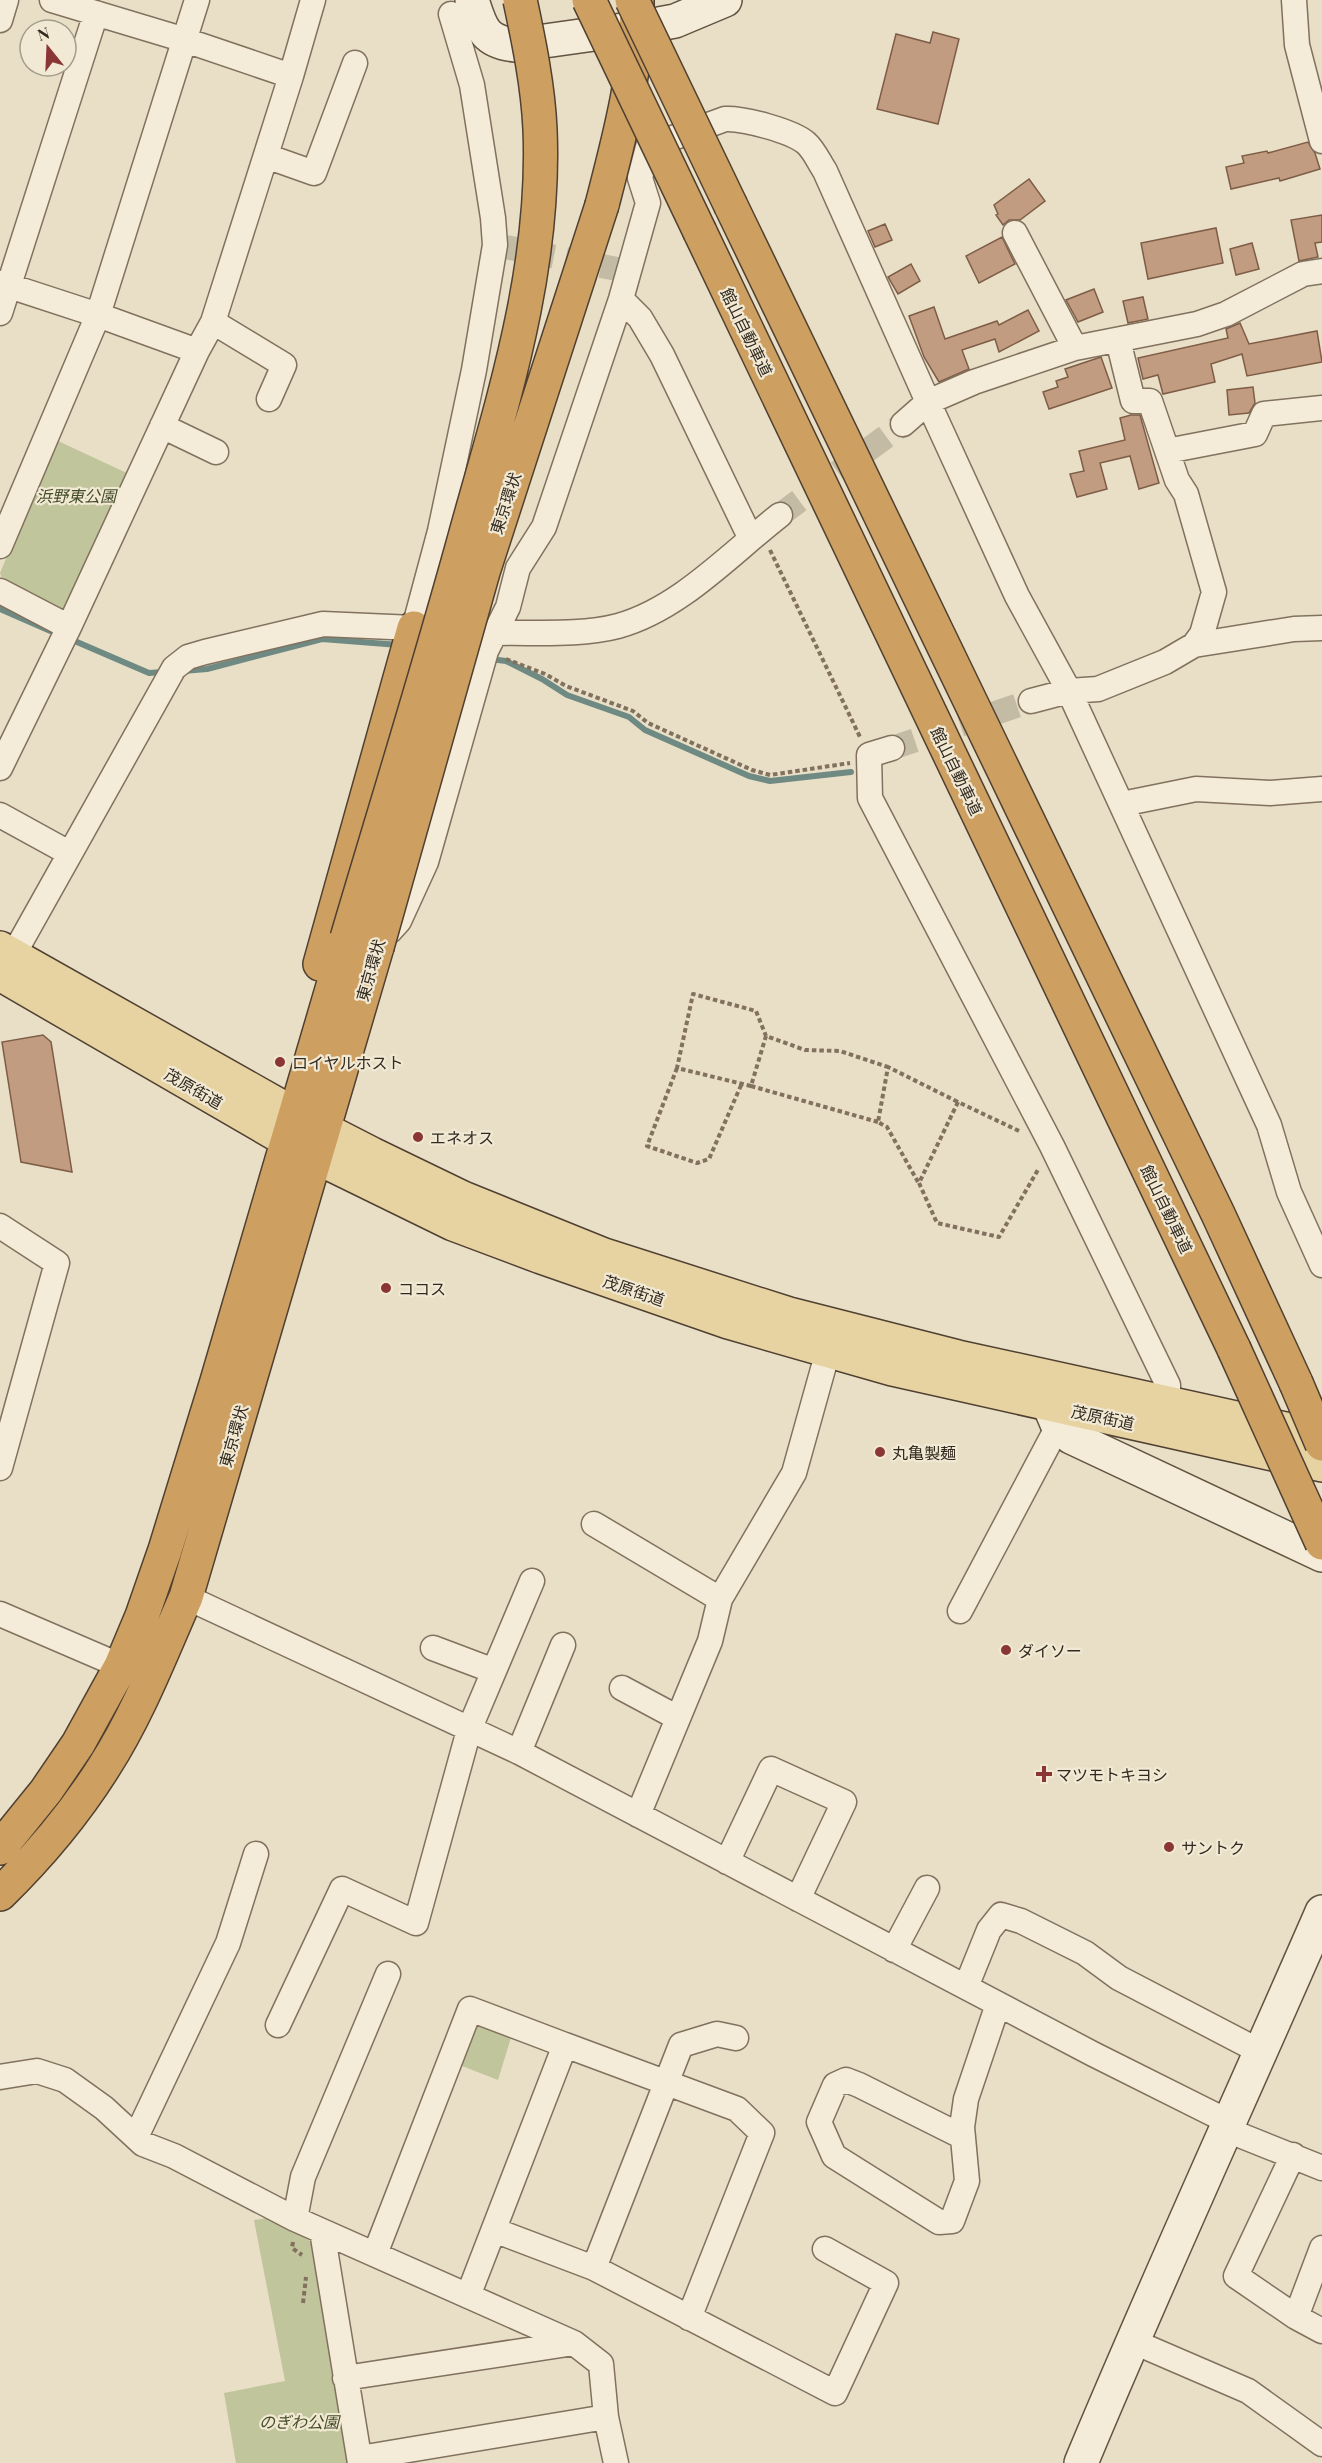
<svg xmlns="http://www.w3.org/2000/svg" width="1322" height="2463" viewBox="0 0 1322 2463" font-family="'Playfair Display','Noto Sans JP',serif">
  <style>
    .green { fill: #c0c59b }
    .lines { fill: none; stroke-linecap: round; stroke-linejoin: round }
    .stream { stroke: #6f8a83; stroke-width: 6 }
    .building { fill: #c29c80; stroke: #7e5d47; stroke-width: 1.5 }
    .street-tunnel { stroke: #c4bba5; stroke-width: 24; stroke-dasharray: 24 12; stroke-linecap: butt }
    .street-casing { stroke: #81715e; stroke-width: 27 }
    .secondary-casing { stroke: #635341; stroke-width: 36 }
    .primary-casing { stroke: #504031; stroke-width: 36 }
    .highway-casing { stroke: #504031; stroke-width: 36 }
    .path { stroke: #81715e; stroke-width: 4; stroke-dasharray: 4.5 3; stroke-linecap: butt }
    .street { stroke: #f4ecd8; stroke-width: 24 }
    .secondary { stroke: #f4ecd8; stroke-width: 33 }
    .primary { stroke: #e7d2a2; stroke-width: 33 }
    .highway { stroke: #cd9f61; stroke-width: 33 }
    .highway-bridge-casing { stroke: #504031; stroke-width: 36; stroke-linecap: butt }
    .highway-bridge { stroke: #cd9f61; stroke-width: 33 }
    .poi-dot { fill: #893635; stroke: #f1e9d4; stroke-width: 2 }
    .labels { text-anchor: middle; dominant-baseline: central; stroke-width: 4.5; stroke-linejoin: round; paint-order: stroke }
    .street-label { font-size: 16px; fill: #332a20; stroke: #f1e9d4 }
    .park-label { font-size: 16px; font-style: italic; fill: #444d29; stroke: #f1e9d4 }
    .poi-label { font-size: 16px; fill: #332a20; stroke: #f1e9d4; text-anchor: start }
  </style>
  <rect width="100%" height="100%" fill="#e8dfc6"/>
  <path class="green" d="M56,440l75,35 -68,141 -57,-25 -6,-18z
    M485,2022l28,9 -15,49 -41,-16 13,-37z
    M274,2217l42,28 35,218h-115l-12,-70 61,-12 -31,-161z"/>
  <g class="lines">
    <path class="stream" d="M0,609l55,24
      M70,639l79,34 15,-1
      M490,659l16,2 36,18 25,16 62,22 16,13 104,46 21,5 81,-9
      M183,671l24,-2 115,-30 77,6"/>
  </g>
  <path class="building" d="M933,32l26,7 -21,85 -61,-15 19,-75 34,9z
    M1308,142l7,11 5,16 -40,12 -1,-3 -48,11 -5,-22 18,-4 -2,-7 25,-5 1,2z
    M1029,179l16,22 -25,19h-11l-6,5 -7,-10 2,-1 -4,-9z
    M1322,215v27l-7,1 3,14 -19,4 -8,-41z
    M885,224l7,16 -17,7 -7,-16z
    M1216,228l7,35 -75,16 -7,-36z
    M1002,237l13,27 -36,19 -13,-27z
    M1252,243l7,26 -23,6 -6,-26z
    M911,264l9,17 -22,13 -10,-17z
    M1094,289l9,23 -25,10 -12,-22z
    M1143,297l5,22 -20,4 -5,-22z
    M934,307l11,32 52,-18 2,4 29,-15 11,21 -40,21 -4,-13 -33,11 7,19 -30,13 -15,-25 -15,-41z
    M1240,323l9,21 68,-13 5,31 -75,14 -5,-22 -31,10 4,18 -52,12 -5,-19 -15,4 -5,-21 90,-20 -2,-9z
    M1101,357l11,31 -63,21 -6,-17 15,-5 -2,-6 12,-4 -3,-8z
    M1253,387l2,16 -6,10 -20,2 -2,-25z
    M1131,415h9l19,68 -20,6 -9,-33 -30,7 7,26 -30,8 -7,-23 14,-3 -5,-20 46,-11 -5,-22z
    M43,1035l8,7 21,130 -51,-10 -19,-120z"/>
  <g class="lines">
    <path class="street-tunnel" d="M495,245l132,26
      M780,515l123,-91
      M892,748l139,-47"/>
    <g class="street-casing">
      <path id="street" d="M1294,0l3,45 25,96
        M0,20l6,-20
        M291,76l22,-76
        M266,156l48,17 41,-110
        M1015,233l60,115
        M0,283l98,32 99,36
        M621,299l19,19 22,37 88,182
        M0,313l96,-300
        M213,322l71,43 -15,34
        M1118,340l15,61h17l27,79 9,14 28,98 -12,42 -8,11
        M903,424l25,-22 46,-20 101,-34 122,-24 29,-10 77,-40 19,-3
        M162,426l54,26
        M1167,451l88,-17 9,-20 58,-6
        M0,546l98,-231 99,-315
        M0,591l69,36
        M495,633c40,-1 85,3 123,-7 62,-17 113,-73 162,-111
        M1031,701l38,-10 29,-2 67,-27 29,-17 100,-16 28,-1
        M892,748l-23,7 1,43 182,348 116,239v19
        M0,768l69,-141 128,-276 16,-29 78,-246 -106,-36 -133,-40
        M1122,804l74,-15 74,4 52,-4
        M0,815l69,38
        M390,931l9,-10 27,-59 60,-211 22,-44 10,-39 26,-41 77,-228 27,-96 -8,-25 8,-31 77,-28c18,-1 67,12 81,24 8,7 13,19 19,28l103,231 89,194 52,95 200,434 20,67 33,73
        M6,968l168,-300 14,-11 17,-5 118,-28 91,4 26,-97 34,-161 21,-125 -2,-27 -21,-133 -21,-71
        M0,1226l57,37 -57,205
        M594,1524l126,75 -10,42 -72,174
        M186,1597l333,155 574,302 138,69
        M720,1599l74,-126 34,-122
        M960,1611l98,-185
        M0,1614l121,52
        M433,1648l61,23
        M622,1688l56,30
        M519,1752l44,-107
        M727,1862l44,-93 73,33 -46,97
        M894,1950l33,-62
        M966,1987l23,-57 12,-15 20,6 64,32 34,25 142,74
        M278,2025l64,-136 74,34 53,-193 63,-149
        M565,2045l172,64 25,24 -73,185
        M0,2077l37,-6 28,9 39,28 39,36 31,12 121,63 279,124 27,21 5,53 10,46
        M1227,2130l95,38
        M136,2137l92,-194 28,-89
        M963,2137l-104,-52 -13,-5 -11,5 -16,37 15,34 105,66 13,-1 15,-40 -5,-54 4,-28 32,-95
        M1293,2155l-57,121 60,41
        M295,2219l8,-42 85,-203
        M494,2230l100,38 241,125 51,-110 -61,-34
        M322,2231l38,232
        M1322,2248l-26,69 26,14
        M375,2254l95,-245 95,36 -97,251
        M594,2268l87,-223 36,-11 19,4
        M1132,2341l116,50 74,53
        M345,2378l229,-35
        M360,2458l246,-41"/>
    </g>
    <g class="secondary-casing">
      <path id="secondary" d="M472,0c9,28 12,42 44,45l121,-17 38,-7 50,-21
        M1039,1381l19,45 13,11 251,118
        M1081,2463c77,-185 161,-367 241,-551"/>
    </g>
    <g class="primary-casing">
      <path id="primary" d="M0,948l296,167 76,39 91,44 141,57 185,59 169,43 364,80
        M0,974l316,183 137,67 88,33 187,65 164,47 430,96"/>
    </g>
    <g class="highway-casing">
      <path id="highway" d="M602,205c17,-66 36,-136 35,-205
        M731,206l487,1008 78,169
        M700,232l534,1117
        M320,964l94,-336
        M0,1848l46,-57 32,-47 43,-78 21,-50 23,-66 52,-169 130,-443
        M0,1894c39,-38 75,-81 104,-127 34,-53 57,-113 82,-170l191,-650"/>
    </g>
    <path class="path" d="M770,550l90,187
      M506,659l39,15 21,12 67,25 15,12 104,47 18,5 80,-12
      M677,1068l-30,78 50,17 12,-4 33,-76
      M751,1086l-74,-18 16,-74 63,17 10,25
      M878,1122l-127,-36 15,-50 39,14 35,1 48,16
      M1019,1131l-61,-29 -39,81 18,40 62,14 40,-69
      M918,1182l-31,-55 -9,-5 10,-55 70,35
      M293,2242l-1,6 10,7
      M303,2303l3,-26"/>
    <use href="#street" class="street"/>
    <use href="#secondary" class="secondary"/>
    <use href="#primary" class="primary"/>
    <use href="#highway" class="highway"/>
    <g class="highway-bridge-casing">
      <path id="highway-bridge" d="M589,0l111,232
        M632,0l99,206
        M347,938c40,-135 82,-270 119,-405 37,-133 80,-264 74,-404 -2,-43 -11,-87 -20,-129
        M377,947l106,-375 119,-367
        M1234,1349l88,194
        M1296,1383l26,61"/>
    </g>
    <use href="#highway-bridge" class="highway-bridge"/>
  </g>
  <g class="poi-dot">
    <circle cx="280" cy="1062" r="6"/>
    <circle cx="418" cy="1137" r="6"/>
    <circle cx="386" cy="1288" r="6"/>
    <circle cx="880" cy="1452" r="6"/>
    <circle cx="1006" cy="1650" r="6"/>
    <path d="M1041 1765h6v6h6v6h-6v6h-6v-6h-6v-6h6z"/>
    <circle cx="1169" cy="1847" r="6"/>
  </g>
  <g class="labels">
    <g class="street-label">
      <text transform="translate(747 332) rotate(64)">館山自動車道</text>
      <text transform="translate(505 503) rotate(-72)">東京環状</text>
      <text transform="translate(957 771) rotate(64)">館山自動車道</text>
      <text transform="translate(370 970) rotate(-74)">東京環状</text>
      <text transform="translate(194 1088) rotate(30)">茂原街道</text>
      <text transform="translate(1167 1209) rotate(64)">館山自動車道</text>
      <text transform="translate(634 1290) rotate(19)">茂原街道</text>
      <text transform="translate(1103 1417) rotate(12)">茂原街道</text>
      <text transform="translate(233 1436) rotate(-74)">東京環状</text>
    </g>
    <g class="park-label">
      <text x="76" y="495">浜野東公園</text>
      <text x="299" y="2421">のぎわ公園</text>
    </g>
    <g class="poi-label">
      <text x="292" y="1062">ロイヤルホスト</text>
      <text x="430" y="1137">エネオス</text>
      <text x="398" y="1288">ココス</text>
      <text x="892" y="1452">丸亀製麺</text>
      <text x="1018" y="1650">ダイソー</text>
      <text x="1056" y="1774">マツモトキヨシ</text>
      <text x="1181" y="1847">サントク</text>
    </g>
  </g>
  <g transform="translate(48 48) rotate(342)"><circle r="28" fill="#f1e9d4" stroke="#a59d8c" stroke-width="1.5"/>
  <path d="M0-4.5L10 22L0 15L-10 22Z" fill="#893635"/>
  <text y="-9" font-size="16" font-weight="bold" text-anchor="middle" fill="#332a20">N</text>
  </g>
</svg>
